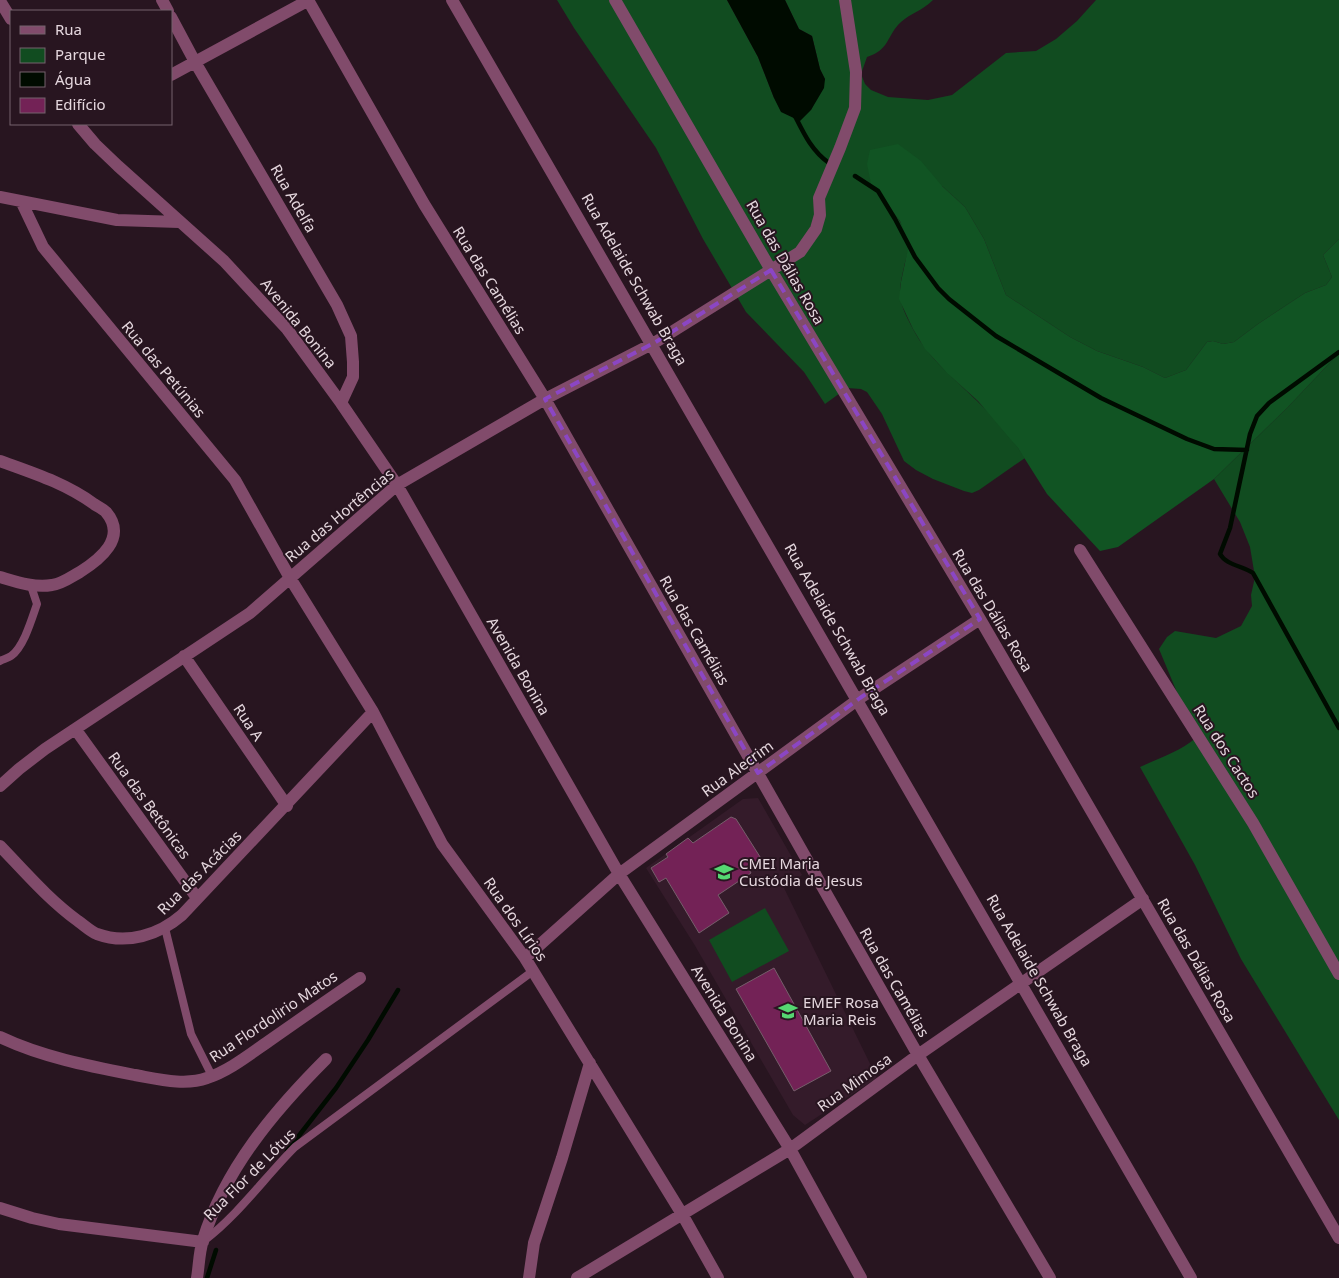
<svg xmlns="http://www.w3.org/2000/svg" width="1339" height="1278" viewBox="0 0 1339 1278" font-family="'Noto Sans',sans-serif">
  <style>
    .built { fill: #341b2a }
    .green { fill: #114c20 }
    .forest { fill: #115423 }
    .water { fill: #000b00 }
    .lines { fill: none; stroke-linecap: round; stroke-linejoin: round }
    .stream { stroke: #000b00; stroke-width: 4.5 }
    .building { fill: #732256; stroke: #765e6b }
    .service { stroke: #814b6b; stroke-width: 8 }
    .minor { stroke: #814b6b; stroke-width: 12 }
    .marked { fill: none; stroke: #8b46c4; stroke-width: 4; stroke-dasharray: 10 6; stroke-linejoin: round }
    .labels { text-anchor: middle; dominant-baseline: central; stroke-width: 4; stroke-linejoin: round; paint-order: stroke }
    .street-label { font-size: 15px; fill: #e5d7de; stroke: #281520 }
    .poi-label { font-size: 15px; fill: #e5d7de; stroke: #281520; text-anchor: start }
  </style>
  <rect width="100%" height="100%" fill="#281520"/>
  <path class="built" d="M758,798l44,77 -18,13 93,190 -72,47 -12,-10 -99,-171 -48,-76 97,-69z"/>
  <path class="green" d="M557,0h170l31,57 16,41 37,12 14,-31 -5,-10 -8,-33 -13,-7 -14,-29h148c-11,11 -22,13 -32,22 -15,14 -11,28 -34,35l-6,17 4,10 6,6 17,7 40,3 24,-5 54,-42 30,-2 20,-12 21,-18 19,-21h243v239l-16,16 9,22 -6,8 -21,8 -47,31 -24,18 -11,2 -10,-3 -6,1 -21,28 -21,8 -22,-11 -46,-16 -27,-14 -64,-42 -22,-56 -19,-32 -23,-21 -71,-2c12,14 37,42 38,61 0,7 -4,16 -5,22 -7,30 -5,35 9,62 15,29 40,48 63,71 18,17 36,38 49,58l-46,32 -7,3 -8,-2 -31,-12 -17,-9 -12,-9 -22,-47 -15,-22 -6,-3 -14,-1 -22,16 -21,-32 -58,-60 -43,-73 -47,-91 -82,-120z
    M1339,353v767l-98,-161 -46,-94 -55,-98c19,-9 39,-15 56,-29l-37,-89 8,-12 8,-6 41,7 25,-12 11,-20 -1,-11 4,-18 -5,-30 -10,-25 -26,-43 73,-71z
    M765,908l24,43 -57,31 -23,-42z"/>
  <path class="forest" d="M898,144l23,17 21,25 23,21 19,32 22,56 64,42 27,14 46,16 22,11 21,-8 21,-28 6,-1 10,3 11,-2 24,-18 47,-31 21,-8 6,-8 -9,-22 16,-16v114l-52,55 -73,71 -96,68 -18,4 -53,-57 -29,-46 -40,-47 -31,-28 -22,-24 -12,-20 -14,-30 2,-17 8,-38 -9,-23 -29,-37 -4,-20 3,-14z"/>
  <path class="water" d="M727,0h58l14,29 13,7 8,33 5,10 -1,9 -13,22 -11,11 -19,-9 -7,-14 -16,-41z"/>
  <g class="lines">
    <path class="stream" d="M795,116c9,18 17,35 34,47
      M855,176l23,15 17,28 20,38 23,31 11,11 47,37 105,62 86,41 27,10 33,1
      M1339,352l-70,51 -12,13 -7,18 -20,94 -10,26c6,11 23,12 33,19l86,155
      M287,1151l49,-63 32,-48 30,-50
      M207,1278l9,-28"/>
  </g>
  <path class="building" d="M731,817l5,2 26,41 -14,8 3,5 -33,22 11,18 -30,20 -33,-55 -7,4 -8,-14 17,-11 -2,-3 22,-16 5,5z
    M774,968l57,103 -37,20 -58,-102z"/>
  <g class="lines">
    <path class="service" d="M0,661c4,-2 8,-3 11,-5 13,-9 21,-38 26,-52l-6,-18
      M165,928l26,106 21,42
      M205,1240c34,-26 60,-63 90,-93l238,-176"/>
    <path class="minor" d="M162,0l6,11
      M308,0l116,204 121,195 373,656 132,223
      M452,0c249,424 495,850 739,1278
      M615,0l156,270 209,349 359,619
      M0,1l11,18
      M171,17l24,45 142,243 14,31 2,26v15l-12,26
      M171,75l138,-75
      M78,124l17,20 23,22 106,95 63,68 54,74 56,82 222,389 171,275 71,129
      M0,197l117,23 62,2
      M22,203l21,44 192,233 55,98 83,134 69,132 83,114 157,256 36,64
      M0,461c33,12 65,22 94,43 3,2 9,5 12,8 22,26 -7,48 -26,60 -9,5 -18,12 -28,13 -18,3 -35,-3 -52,-8
      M1080,550l173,273 86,151
      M184,656l103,150
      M76,730l121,168
      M0,786l19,-17 26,-20 205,-136 147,-128 148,-86 109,-56 146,-91 16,-23 4,-14 -1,-17 21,-50 15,-40 1,-36 -11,-72
      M0,846c25,26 49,54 78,75 6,4 12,10 19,13 30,11 62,1 85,-19l191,-203
      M525,958l94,-84 241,-176 120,-79
      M0,1037c42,20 89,29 135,38 23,4 50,11 72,3 22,-7 43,-24 62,-37 30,-21 60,-42 91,-63
      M0,1208l32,10 27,6 144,18
      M197,1278c2,-12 2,-26 6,-38 22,-71 71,-129 123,-181
      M529,1278l5,-35 28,-85 28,-95
      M577,1278l213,-129 128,-94 225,-156"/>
  </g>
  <path class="marked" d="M771,270l209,349 -120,79 -102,75 -213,-374 109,-56z"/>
  <defs>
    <g id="school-bare" transform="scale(1.5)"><path d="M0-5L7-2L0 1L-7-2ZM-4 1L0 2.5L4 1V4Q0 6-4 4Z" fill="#55d671" stroke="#281520" stroke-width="2.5" paint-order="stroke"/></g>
  </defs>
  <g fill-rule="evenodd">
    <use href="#school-bare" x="724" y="872"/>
    <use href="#school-bare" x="788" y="1011"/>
  </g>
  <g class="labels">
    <g class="street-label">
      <text transform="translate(294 198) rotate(60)">Rua Adelfa</text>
      <text transform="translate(786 262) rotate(60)">Rua das Dálias Rosa</text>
      <text transform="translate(635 279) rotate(60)">Rua Adelaide Schwab Braga</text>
      <text transform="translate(490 280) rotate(58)">Rua das Camélias</text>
      <text transform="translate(299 323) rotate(51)">Avenida Bonina</text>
      <text transform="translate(164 369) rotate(50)">Rua das Petúnias</text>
      <text transform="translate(339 515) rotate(-40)">Rua das Hortências</text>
      <text transform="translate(993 610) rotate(59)">Rua das Dálias Rosa</text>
      <text transform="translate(838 629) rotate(60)">Rua Adelaide Schwab Braga</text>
      <text transform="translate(695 630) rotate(60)">Rua das Camélias</text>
      <text transform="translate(519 666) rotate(60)">Avenida Bonina</text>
      <text transform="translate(249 722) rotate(56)">Rua A</text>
      <text transform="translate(1227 751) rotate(57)">Rua dos Cactos</text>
      <text transform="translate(737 768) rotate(-36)">Rua Alecrim</text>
      <text transform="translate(150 805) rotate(54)">Rua das Betônicas</text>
      <text transform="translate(199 872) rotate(-45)">Rua das Acácias</text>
      <text transform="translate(516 919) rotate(55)">Rua dos Lírios</text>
      <text transform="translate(1197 960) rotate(60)">Rua das Dálias Rosa</text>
      <text transform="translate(1040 980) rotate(60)">Rua Adelaide Schwab Braga</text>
      <text transform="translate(895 982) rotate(60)">Rua das Camélias</text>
      <text transform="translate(725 1013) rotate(58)">Avenida Bonina</text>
      <text transform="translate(273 1016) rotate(-34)">Rua Flordolirio Matos</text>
      <text transform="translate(854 1082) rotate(-36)">Rua Mimosa</text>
      <text transform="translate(249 1174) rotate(-45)">Rua Flor de Lótus</text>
    </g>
    <g class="poi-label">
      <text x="739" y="863">CMEI Maria<tspan x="739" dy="17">Custódia de Jesus</tspan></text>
      <text x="803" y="1002">EMEF Rosa<tspan x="803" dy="17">Maria Reis</tspan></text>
    </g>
  </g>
  <rect x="10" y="10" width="162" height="115" fill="#281520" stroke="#74636c"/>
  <rect x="20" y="26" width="25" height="8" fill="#814b6b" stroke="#74636c"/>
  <text x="55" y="35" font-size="15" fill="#e5d7de">Rua</text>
  <rect x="20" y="48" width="25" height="15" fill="#114c20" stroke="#74636c"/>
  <text x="55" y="60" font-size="15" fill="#e5d7de">Parque</text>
  <rect x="20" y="72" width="25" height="15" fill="#000b00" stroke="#74636c"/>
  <text x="55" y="85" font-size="15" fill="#e5d7de">Água</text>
  <rect x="20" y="98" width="25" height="15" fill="#732256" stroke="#74636c"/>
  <text x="55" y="110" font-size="15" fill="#e5d7de">Edifício</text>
</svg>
